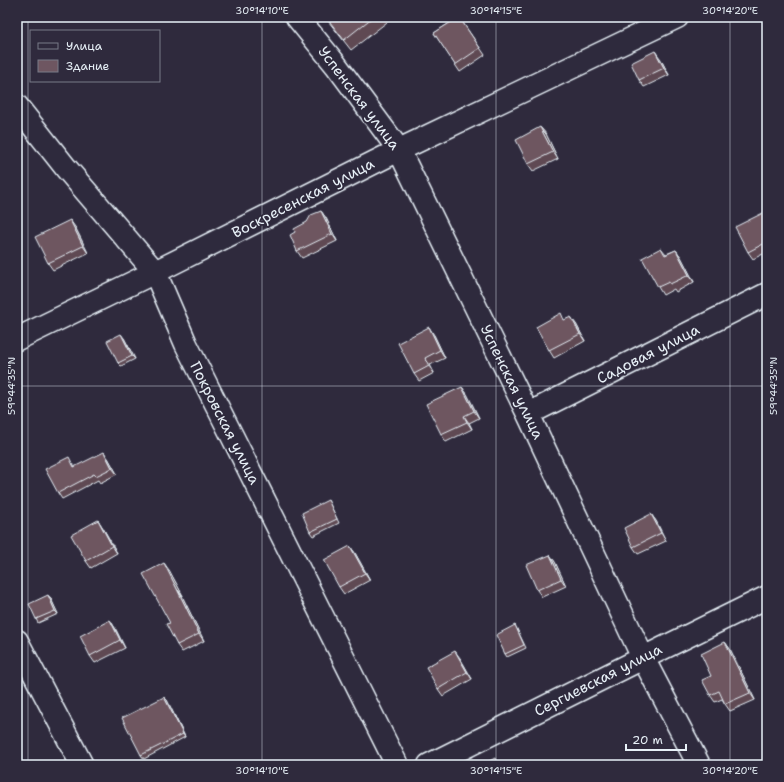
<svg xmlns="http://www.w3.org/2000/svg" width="784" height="782" viewBox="0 0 784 782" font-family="'Shantell Sans',sans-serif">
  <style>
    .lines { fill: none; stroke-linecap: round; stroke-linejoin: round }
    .minor-casing { stroke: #e8f1f8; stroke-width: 25 }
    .minor { stroke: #2f2a3d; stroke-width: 22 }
    .wall { fill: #5f4a53; stroke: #e8f1f8 }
    .shaded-wall { fill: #4d3c44; stroke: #e8f1f8 }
    .building { fill: #6e5661; stroke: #e8f1f8 }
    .ticks { fill: none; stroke: #e8f1f8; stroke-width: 1; stroke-opacity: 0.45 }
    .labels { text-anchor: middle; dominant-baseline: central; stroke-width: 3.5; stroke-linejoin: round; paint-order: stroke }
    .street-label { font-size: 15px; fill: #e8f1f8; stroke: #2f2a3d }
    .neatline { fill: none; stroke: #e8f1f8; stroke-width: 1.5 }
    .ticks-label { font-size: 10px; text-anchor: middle; fill: #e8f1f8 }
  </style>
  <rect width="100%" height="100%" fill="#2f2a3d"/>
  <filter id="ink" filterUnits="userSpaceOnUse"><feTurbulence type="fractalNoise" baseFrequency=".025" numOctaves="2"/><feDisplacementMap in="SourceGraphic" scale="8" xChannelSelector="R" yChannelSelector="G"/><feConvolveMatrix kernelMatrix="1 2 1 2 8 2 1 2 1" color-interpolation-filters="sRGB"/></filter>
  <g filter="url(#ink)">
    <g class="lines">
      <g class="minor-casing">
        <path id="minor" d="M297,17l39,48 63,85 129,264 115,244 56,107
          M17,106l49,62 89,104 31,72 211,421
          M17,339l138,-67 244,-122 278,-133
          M528,414l239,-120
          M17,641l65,124
          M429,765l214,-107 124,-61"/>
      </g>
      <use href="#minor" class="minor"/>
    </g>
    <path class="wall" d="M325,17h64l2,2 -40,31z
      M459,17l26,38 -25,17 -26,-39z
      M523,17h6l-4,3z
      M660,58l9,17 -25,12 -5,-7z
      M540,127l6,7 12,25 -25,12 -5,-7z
      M321,211l5,7 11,23 -35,17 -5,-7 -2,-19z
      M765,212l2,3v37l-14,7 -5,-7z
      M75,227l13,26 -35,17 -5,-7z
      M661,248l5,6 10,-4 5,7 13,25 -18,10 -2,-3 -11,6 -5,-8z
      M565,320l11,4 9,17 -31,17 -5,-8z
      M434,335l11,23 -15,7 4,8 -15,8 -5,-7z
      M124,338l11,21 -14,7 -3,-3z
      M462,387l5,7 12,24 -10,5 3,6 -26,13 -5,-8z
      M108,458l9,16 -17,9 -2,-3 -36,19 -4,-6 15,-30 2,4z
      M328,500l2,4 9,19 -26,13 -3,-4z
      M651,514l5,7 10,20 -28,13 -5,-7z
      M98,520l5,8 14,25 -26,15 -5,-7z
      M350,546l5,7 15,27 -26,14 -5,-7z
      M550,555l5,7 11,24 -24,11 -5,-7z
      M169,570l14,26h-1l22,45 -22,11 -5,-7 -7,-22z
      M48,595l3,4 7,15 -20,9 -2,-4z
      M110,620l5,8 10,20 -30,15 -5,-7z
      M515,625l2,4 9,19 -19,9 -2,-3z
      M725,642l5,7 25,51 -25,11 -5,-7 -3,-5 -7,3 -5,-7 1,-19z
      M460,658l12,21 -29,17 -5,-7z
      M167,700l18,37 -41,22 -3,-4z"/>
    <path class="shaded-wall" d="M655,51l5,7 9,17 -5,-7z
      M540,127l6,7 12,25 -5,-7z
      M321,211l5,7 11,23 -5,-7z
      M70,220l5,7 13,26 -5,-7z
      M676,250l5,7 13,25 -5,-7z
      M571,317l5,7 9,17 -5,-7z
      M429,327l5,8 11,23 -5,-8z
      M121,334l3,4 11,21 -3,-3z
      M425,358l5,7 4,8 -5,-7z
      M462,387l5,7 12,24 -5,-7z
      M464,416l5,7 3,6 -5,-7z
      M104,452l4,6 9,16 -5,-6z
      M651,514l5,7 10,20 -5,-8z
      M98,520l5,8 14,25 -5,-7z
      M350,546l5,7 15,27 -5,-7z
      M550,555l5,7 11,24 -5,-7z
      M164,563l5,7 14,26 -6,-7z
      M177,589l5,7 22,45 -5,-7z
      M48,595l3,4 7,15 -3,-3z
      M110,620l5,8 10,20 -5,-8z
      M725,642l5,7 25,51 -5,-7z
      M455,651l5,7 12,21 -5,-7z
      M164,697l3,3 18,37 -2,-3z"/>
    <path class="building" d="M326,17h47l-29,23z
      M459,17l21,31 -25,17 -21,-32z
      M655,51l9,17 -25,12 -8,-17z
      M540,127l13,25 -25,12 -12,-24z
      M321,211l11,23 -35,17 -7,-16 5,-3 -1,-3 13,-7 4,-7z
      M765,212l2,4v26l-19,10 -13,-25z
      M70,220l13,26 -35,17 -13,-26z
      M661,248l4,7 11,-5 13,25 -19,9 -1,-2 -11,5 -16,-29z
      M561,313l3,7 7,-3 9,17 -31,16 -13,-23z
      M429,327l11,23 -15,8 4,8 -15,8 -16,-31z
      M121,334l11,22 -14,7 -11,-22z
      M462,387l12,24 -10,5 3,6 -26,12 -15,-30z
      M104,452l8,16 -16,8 -2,-2 -36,19 -13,-24 24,-12 5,10z
      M328,500l9,19 -27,13 -8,-19z
      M651,514l10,19 -28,14 -9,-19z
      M98,520l14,26 -26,15 -15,-26z
      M350,546l15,27 -26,14 -15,-27z
      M550,555l11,24 -24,11 -11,-25z
      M164,563l13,26 22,45 -22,11 -11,-21 4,-1 -27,-49z
      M48,595l7,16 -19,8 -7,-15z
      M110,620l10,20 -30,16 -10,-20z
      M515,625l9,20 -19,9 -9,-19z
      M725,642l25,51 -25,11 -6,-13 -9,4 -8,-15 9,-4 -10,-22z
      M455,651l12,21 -29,17 -12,-22z
      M164,697l19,37 -42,21 -19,-37z
      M495,758l3,7h-16z
      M663,762l2,3h-9z"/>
  </g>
  <path class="ticks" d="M28,17v748M262,17v748M496,17v748M730,17v748M17,386h750"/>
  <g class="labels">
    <g class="street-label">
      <text transform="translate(359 98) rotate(53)">Успенская улица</text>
      <text transform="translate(303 198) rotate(-27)">Воскресенская улица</text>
      <text transform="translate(648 354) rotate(-27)">Садовая улица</text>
      <text transform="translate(512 382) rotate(64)">Успенская улица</text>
      <text transform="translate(225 423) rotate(63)">Покровская улица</text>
      <text transform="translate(598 680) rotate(-27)">Сергиевская улица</text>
    </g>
  </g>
  <rect width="784" height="782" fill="none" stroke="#2f2a3d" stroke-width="44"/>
  <rect x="30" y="30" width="130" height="52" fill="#2f2a3d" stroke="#797a88"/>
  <rect x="38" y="43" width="20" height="6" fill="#2f2a3d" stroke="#797a88"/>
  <text x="66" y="50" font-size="12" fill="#e8f1f8">Улица</text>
  <rect x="38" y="60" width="20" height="12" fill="#6e5661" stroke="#797a88"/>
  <text x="66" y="70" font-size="12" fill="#e8f1f8">Здание</text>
  <path d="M626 744v6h60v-6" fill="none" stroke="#e8f1f8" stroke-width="2"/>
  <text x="632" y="744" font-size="12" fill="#e8f1f8" stroke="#2f2a3d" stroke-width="3" paint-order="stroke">20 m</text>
  <rect x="22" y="22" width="740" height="738" class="neatline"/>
  <g class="ticks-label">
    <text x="262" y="14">30°14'10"E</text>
    <text x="496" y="14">30°14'15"E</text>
    <text x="730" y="14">30°14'20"E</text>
    <text transform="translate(11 386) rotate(-90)" y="4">59°44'35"N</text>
    <text transform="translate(773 386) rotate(-90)" y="4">59°44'35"N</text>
    <text x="262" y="774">30°14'10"E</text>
    <text x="496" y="774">30°14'15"E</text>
    <text x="730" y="774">30°14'20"E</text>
  </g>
</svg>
